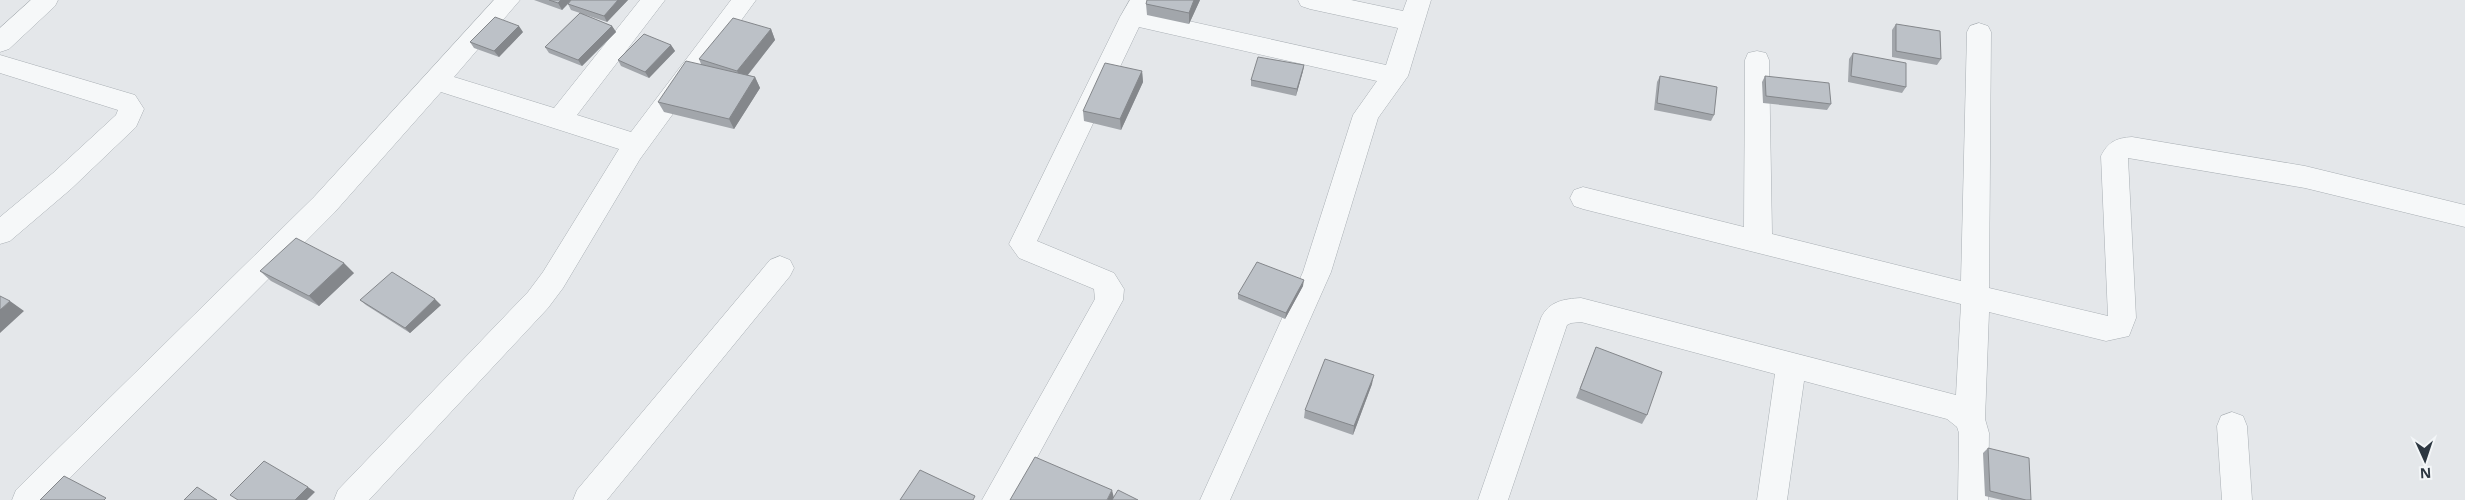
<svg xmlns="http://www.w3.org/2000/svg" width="2465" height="500" viewBox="0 0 2465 500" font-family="'Open Sans',sans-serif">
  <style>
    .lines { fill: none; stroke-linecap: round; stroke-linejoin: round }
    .street-casing { stroke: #a9afb4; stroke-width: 1 }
    .street { fill: #f6f8f9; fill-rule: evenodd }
    .wall { fill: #a2a6ab }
    .shaded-wall { fill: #84878b }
    .building { fill: #bcc1c7; stroke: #84878b }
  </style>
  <rect width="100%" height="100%" fill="#e4e7ea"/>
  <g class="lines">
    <g class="street-casing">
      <path id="street" d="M31,0h27l-3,6 -46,43 -9,3v-24z
        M494,0h26l-66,77 100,31 86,-108h25l-88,115 54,17 100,-132h25l-116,159 -77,129 -15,20 -179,192h-35l4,-10 190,-198 15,-20 76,-123 -178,-57 -107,121 -286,287h-36l4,-10 298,-293z
        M1130,0h25l-7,12 238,53 12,-37 -88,-19 -9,-3 -3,-6h53l52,11 4,-11h24l-23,76 -30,42 -47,154 -101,228h-30l103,-228 50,-157 24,-34 -238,-54 -102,214 77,32 10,16 -1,11 -109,200h-32l113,-201 -1,-10 -75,-31 -10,-14 111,-227z
        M1979,23l9,3 3,6 -2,256 119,28 -7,-160c7,-14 15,-18 31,-19l173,29 160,39v22l-160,-39 -177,-30 8,160 -7,18 -23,5 -117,-29 -4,107 4,14 -1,67h-30l1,-67 -2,-6 -10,-8 -143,-38 -17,119h-30l18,-126 -194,-52 -10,1 -4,2 -59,175h-30l63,-182c8,-17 23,-19 40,-20l375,97 5,-91 -378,-95 -9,-3 -4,-8 4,-8 9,-3 161,40 1,-167 3,-7 9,-2 9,2 3,7 3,174 189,47 6,-249 3,-6z
        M0,55l135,40 9,14 -8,18 -65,62 -61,52 -10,3v-27l53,-44 63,-58 2,-5 -118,-37z
        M780,256l10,4 4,8 -4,8 -183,224h-34l4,-10 193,-230z
        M2232,412l11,4 4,10 5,74h-30l-5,-74 4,-10z"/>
    </g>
    <use href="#street" class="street"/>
  </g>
  <path class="wall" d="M534,0h94l-21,22 -24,-8 29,12 4,6 -34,34 -33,-13 -4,-6 35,-34 -9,-3 -3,-6 -6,6z
    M1200,0l-11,24 -42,-9 -1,-11z
    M1896,24l45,35 -4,6 -45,-8v-27z
    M771,29l4,11 -27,35 7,2 5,11 -26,41 -70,-17 -6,-10 43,-38 -2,-5z
    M523,32l-24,25 -25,-9 -4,-6z
    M671,45l4,6 -26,27 -28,-12 -3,-6z
    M1853,53l53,34 -4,6 -54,-11 1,-23z
    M1304,65l-1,6 -7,25 -45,-10v-6z
    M1142,71l1,11 -22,48 -37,-9 -1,-10z
    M1660,76l54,39 -3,6 -57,-11 3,-28z
    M1765,76l66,28 -4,6 -64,-7 -1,-21z
    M260,271l94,2 -35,33 -48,-25z
    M1303,286l-18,33 -47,-20v-5z
    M360,300l81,5 -31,28 -44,-28z
    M1596,347l51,68 -5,9 -66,-26z
    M1372,384l-19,51 -49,-17 1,-8z
    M1988,448l43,52h-29l-17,-4 -2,-43z"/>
  <path class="shaded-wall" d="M561,0h10l-9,10 -4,-7z
    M618,0h10l-21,22 -3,-6z
    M1194,0h6l-11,24v-11z
    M519,26l4,6 -24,25 -5,-6z
    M612,26l4,6 -34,34 -4,-6z
    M771,29l4,11 -33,42 -5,-11z
    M671,45l4,6 -26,27 -4,-6z
    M1304,65l-1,6 -7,25 1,-7z
    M1142,71l1,11 -22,48 -1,-11z
    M755,77l5,11 -26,41 -5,-10z
    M344,263l10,10 -35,33 -10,-10z
    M1304,280l-1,6 -18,33 1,-6z
    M435,299l6,6 -31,28 -5,-5z
    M10,301l14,10 -24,22v-23z
    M1374,375l-2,9 -19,51 1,-9z
    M308,487l7,5 -8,8h-12z
    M1112,490l2,8 -1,2h-6z"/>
  <path class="building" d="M549,0h12l-3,3z
    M571,0h47l-14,16 -36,-12z
    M1147,0h47l-5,13 -43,-9z
    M580,13l32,13 -34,34 -33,-13z
    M495,17l24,9 -25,25 -24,-9z
    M733,18l38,11 -34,42 -38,-12z
    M1896,24l44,7 1,28 -45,-8z
    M644,34l27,11 -26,27 -27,-12z
    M1853,53l53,10v24l-55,-11z
    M1258,57l46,8 -7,24 -46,-9z
    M686,61l69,16 -26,42 -71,-17z
    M1105,63l37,8 -22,48 -37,-8z
    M1660,76l57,11 -3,28 -57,-12z
    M1765,76l64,7 2,21 -65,-8z
    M296,238l48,25 -35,33 -49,-25z
    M1257,262l47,18 -18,33 -48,-19z
    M392,272l43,27 -30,29 -45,-28z
    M0,296l10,5 -10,9z
    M1596,347l66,25 -15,43 -67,-26z
    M1325,359l49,16 -20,51 -49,-16z
    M1988,448l41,10 2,42h-5l-36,-9z
    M1035,457l77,33 -5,10h-97z
    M264,461l44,26 -13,13h-57l-8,-5z
    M920,470l55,26 -2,4h-73z
    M64,476l42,22 -2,2h-64z
    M197,487l20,13h-33z
    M1118,490l20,10h-26z"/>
  <g transform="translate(2425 460) rotate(177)" stroke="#f3f6f8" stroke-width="4" paint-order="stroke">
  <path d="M0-4L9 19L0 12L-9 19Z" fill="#2d3741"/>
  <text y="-8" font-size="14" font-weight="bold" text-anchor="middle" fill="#2d3741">N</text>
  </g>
</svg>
